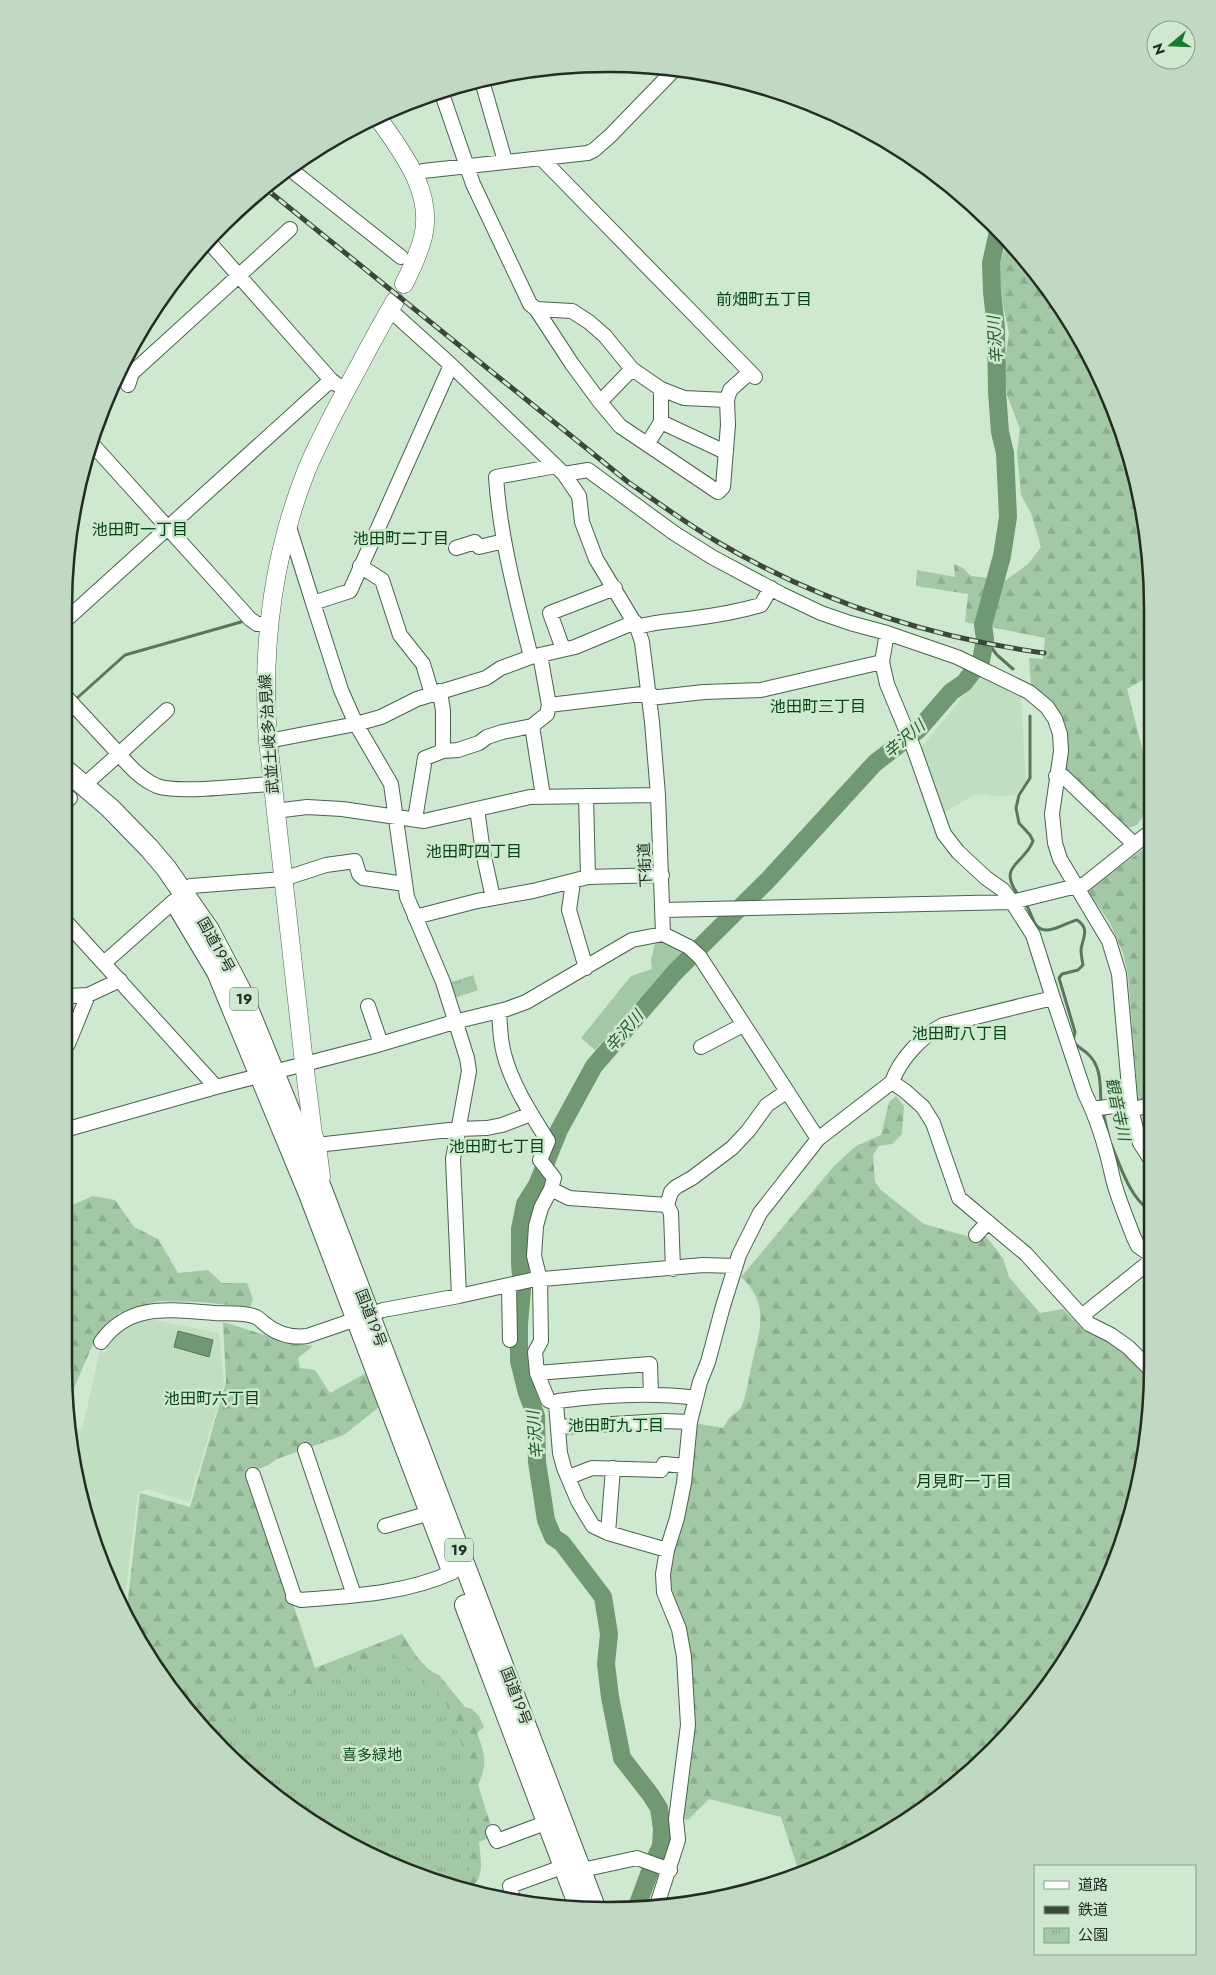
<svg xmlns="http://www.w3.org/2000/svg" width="1216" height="1975" viewBox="0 0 1216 1975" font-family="Jost,'Noto Sans JP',sans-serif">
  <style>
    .built { fill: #c0dfc1 }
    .forest { fill: url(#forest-firs) }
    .park { fill: url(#park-tufts) }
    .pitch { fill: #a3c8a5 }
    .water { fill: #709872; stroke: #59785a }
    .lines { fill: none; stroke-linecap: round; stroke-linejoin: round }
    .stream { stroke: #59785a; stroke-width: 3 }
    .river { stroke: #709872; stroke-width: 18 }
    .minor-casing { stroke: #4b614d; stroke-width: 16 }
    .major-casing { stroke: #4b614d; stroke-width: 19 }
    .highway-casing { stroke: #4b614d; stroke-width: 22 }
    .minor { stroke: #fff; stroke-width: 14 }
    .major { stroke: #fff; stroke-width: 18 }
    .highway { stroke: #fff; stroke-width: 20 }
    .rail-casing { stroke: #3b473b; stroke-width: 5 }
    .rail { stroke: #cfe8d0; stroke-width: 3; stroke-dasharray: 9; stroke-linecap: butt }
    .labels { text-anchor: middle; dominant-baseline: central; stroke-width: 5; stroke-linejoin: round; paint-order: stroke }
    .shield { fill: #cfe8d0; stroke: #576557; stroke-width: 1 }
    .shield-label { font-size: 14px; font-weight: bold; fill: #232d23 }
    .street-label { font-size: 15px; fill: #232d23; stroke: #cfe8d0 }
    .park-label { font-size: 15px; fill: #0e4d1b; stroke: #cfe8d0 }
    .neighbourhood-label { font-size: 16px; fill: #044513; stroke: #cfe8d0 }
    .water-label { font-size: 16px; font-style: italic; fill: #205b29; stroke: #cfe8d0 }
    .rim { fill: none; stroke: #232d23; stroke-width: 2.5 }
  </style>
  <defs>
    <pattern id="forest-firs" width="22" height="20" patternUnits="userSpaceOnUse" patternTransform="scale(1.25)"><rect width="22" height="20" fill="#a3c8a5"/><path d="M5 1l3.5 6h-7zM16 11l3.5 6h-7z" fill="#8cac8e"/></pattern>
    <pattern id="park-tufts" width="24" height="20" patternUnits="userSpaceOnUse" patternTransform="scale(1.25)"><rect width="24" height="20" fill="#a3c8a5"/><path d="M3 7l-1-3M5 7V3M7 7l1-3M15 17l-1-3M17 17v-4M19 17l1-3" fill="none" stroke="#8cac8e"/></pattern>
  </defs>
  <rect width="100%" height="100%" fill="#cfe8d0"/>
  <path class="built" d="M979,677l42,20 5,84 -11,14 -17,2 -13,-3 -13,2 -34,20 -22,-65 9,-8z
    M139,1317l80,16 5,51 -35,118 -42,-13 -9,4 -15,120 -30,-71 -22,-95 4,-18 7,1 18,-80 6,2 5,-17z"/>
  <path class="forest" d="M1008,240l9,9 62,87 55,131 17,105v103l-24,14 20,78 3,4v37l-13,17 -18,6 -55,-54c6,-44 6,-63 -33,-91l-2,-28 14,1 2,-21 -80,-16 3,-28 -52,-8 1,-16 38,7 -1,-13 9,4 8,8 35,4 22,-16 13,-17 -10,-34 -10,-18 -4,-42 3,-24 -13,-34 -3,-27 5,-35 -6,-28 -5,-36z
    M1150,844l-1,254 -11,2 -10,-125 -5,-22 -13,-30 -22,-32z
    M896,1096l8,10 -2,28 -10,10 -13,2 -6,9 2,27 6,8 43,34 46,13 14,-3 19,24 6,19 31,36 23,-4 18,18 31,14 36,32v65l-37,137 -71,123 -101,101 -90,56 -52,21v-10l-16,-49 -72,-18 -21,21 -5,-2 11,-74v-37l-4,-55 -23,-61 3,-39 24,-129 29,5c2,-3 4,-7 6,-10 4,-4 9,-6 12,-10 6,-14 8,-31 11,-45 8,-34 18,-59 -11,-86l93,-111 22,-20 25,-11 8,-33z
    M93,1196l22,4 19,27 24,12 20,34 30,-3 14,13h25l6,16 -3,8 -51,-5 -41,-1 -39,12 -23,24 -28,65v-195z
    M223,1322l61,19 29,5 -15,12 2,10 15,2 15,23 36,-20 13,34 -35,28 -67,24 -7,5 -22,10 67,194 87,-34 15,23 12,13 10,5 26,32 7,2 7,7 5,11 -7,6c8,21 11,31 1,52l13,41 -5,4 3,8 -10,4c1,15 6,31 -5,43l3,8 -44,-11 -66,-27 -90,-56 -101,-101 -50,-81 14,-124 50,14 36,-125z"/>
  <path class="park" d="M473,975l5,15 -27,9 -5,-15z
    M391,1651l53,47 20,53 5,65 1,75 -37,-9 -66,-27 -90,-56 -71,-71 100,-40z"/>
  <path class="pitch" d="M656,939l31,13 -51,51 -41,47 -14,-12 50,-62 21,-7 -1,-9z"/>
  <path class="water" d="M178,1331l35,9 -4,17 -35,-10z"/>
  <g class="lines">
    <path class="stream" d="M985,639l12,16 16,14
      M76,699l49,-44 116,-33
      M1019,896c-23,-31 5,-31 14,-55l-3,-6 -11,-12 -3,-15 3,-13 11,-17v-62
      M1025,903c5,6 6,15 11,22 10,13 30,-3 41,-5 13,8 6,18 4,29 0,5 1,11 2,16l-5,5 -16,4 -3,4 16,54 -2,9c4,6 10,8 15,13 14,13 12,32 13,50
      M1103,1112l6,26
      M1111,1144c8,18 19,55 38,65"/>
    <path class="river" d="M636,1909l17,-46 8,-17 1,-17 -3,-21 -9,-14 -28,-36 -12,-61 -4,-33 3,-30 -6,-37 -41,-54 -9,-6 -7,-17 -9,-58 -1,-46 -9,-23 -8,-32v-37l3,-34 -2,-27v-34l5,-25 12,-19 22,-55 35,-64 81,-94 93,-92 107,-117 43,-33 33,-38 13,-9 17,-22 4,-22 -2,-14 19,-69 6,-39 -3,-64 -5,-21 -3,-40 -1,-64 -4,-36 -1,-29 7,-31"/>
    <g class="minor-casing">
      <path id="minor" d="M482,81l23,80
        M441,91l32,93 57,120 6,5 36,55 28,38 20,24 98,66 5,-5 5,-62 -1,-25 3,-10 20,-18
        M541,158l214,219
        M290,169l111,88
        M415,174l8,-3 165,-18 6,-3 16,-14 64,-66
        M209,242l122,138 8,6
        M536,309l36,2 17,11 16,14 27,33 29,20 23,9 43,2
        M390,310l61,55 113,109 15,22 3,26 14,37 41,68 5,15 10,80 6,73 5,139
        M128,385l4,-12 158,-144
        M600,402l32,-33
        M661,422l60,28h5
        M648,443l13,-21v-33
        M93,445l157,174 7,5h12
        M564,474l24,-4 86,63 38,24 69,37 40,19 29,10 37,10 70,24 72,35 18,15 8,12 5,15 1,17 -9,63 3,29 5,16 49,82 10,33 12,136 9,33 9,14
        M289,527l24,76 37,-12 101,-226
        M456,548l19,-6 4,5 25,-6
        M360,566l22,14 18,55 23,29 9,30
        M313,603l28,87 15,34 35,60 16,113 36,85 24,76 2,13 -16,88 6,137
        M68,618l263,-238
        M637,627c17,-5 33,-6 51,-8 25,-3 49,-7 73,-14l10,-17
        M563,649l-13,-36 65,-25
        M531,657c-15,-60 -31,-119 -35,-180l60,-11
        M440,691l3,20v40
        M650,698l54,-6 57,-2 121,-28 5,-29
        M68,699l51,55 48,-44
        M549,705l101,-12
        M532,726l11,70
        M268,741l88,-17 25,-7 36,-18 69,-21 15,-10 30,-11 44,-10 60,-25
        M1056,776l8,1 70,67
        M91,779l28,-25c11,13 22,25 38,32 21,8 90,-1 115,-2
        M586,796l2,81
        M68,800l2,-2
        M477,809l6,43 10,46
        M275,811l32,-4 35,2 82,12 106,-24 128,-2
        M415,819l10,-61 18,-7 15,-1 21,-7 8,-6 15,-5 30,-6 15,-12 2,-9 -9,-50
        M573,882l-4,28 17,58
        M183,891l8,-5 92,-7 43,-14 29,-4 4,13 4,4 42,6
        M663,910l349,-8 73,-18 65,-52
        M415,917l62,-16 56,-10 55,-14 74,-2
        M68,924l148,163
        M104,963l70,-62
        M68,996l20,-1 32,-15
        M1053,998l32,96c13,26 22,57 28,85 5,20 14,40 21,59l4,8 10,7
        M368,1006l13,38
        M499,1011c1,14 1,29 5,43 8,31 27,60 44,87l-8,19 14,18 -3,11
        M68,1044l20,-49
        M701,1047l42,-22
        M892,1082l13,9 18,16 10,16 26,75 67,56 63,70 22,11 17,12 20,20
        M1092,1109l22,-3 17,4 18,-5
        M68,1129l148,-42 158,-41 80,-24 53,-13 19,-7 106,-62 31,-6 26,13 11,10 118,182
        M317,1145l141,-16 29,-1 15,-3 29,-11
        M667,1205l4,8 2,56
        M976,1235l12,-13
        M509,1285l1,55
        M1083,1315l65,-52
        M101,1342c28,-40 70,-32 113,-29 13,1 30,-1 42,4 3,1 6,5 9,7 12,10 26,14 42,12l76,-26 76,-14 72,-16 172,-15 32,1
        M537,1373l113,-9 1,31
        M556,1404l2,-3c45,-6 93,-9 138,-3
        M559,1427l105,-6 26,1
        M305,1450l49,145
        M613,1468l-5,65 -15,-7 -15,-25 -14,-33 -4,-15 -4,-49 -8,-4 -11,-27 -2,-21 6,-11 -1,-61 -6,-24 2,-30 5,-18 10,-19 18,9 98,7 4,-13 5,-5 16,-9 40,-30 16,-17 19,-26 19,-13
        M253,1475l40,118v4l8,3c52,-4 103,-6 152,-28
        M569,1477l23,-9 69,2 3,-6 21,2
        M385,1526l45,-13
        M608,1533l59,17
        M493,1832l4,9 51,-19
        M582,1870l55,-12 33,12
        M513,1900l-3,-14 55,-20
        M656,1908l22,-68 -2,-21 12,-94 -4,-68 -5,-28 -15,-37 -1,-18 4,-24 10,-32 7,-35 6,-61 10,-40 8,-20 15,-56 16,-51 21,-42 58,-74 74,-57c8,-23 30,-46 51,-57l110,-27 -20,-63 -21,-33 -9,-12 -17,-12 -28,-26 -14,-18 -30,-85 -27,-65 -5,-22"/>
    </g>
    <g class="major-casing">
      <path id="major" d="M378,118c24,34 56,74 45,119 -4,16 -11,31 -19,47
        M321,1177l-4,-32 -4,-11 -9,-71 -36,-322c-7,-95 4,-184 39,-272 15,-35 33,-68 51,-101 12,-23 24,-45 37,-67"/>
    </g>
    <g class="highway-casing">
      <path id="highway" d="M68,772l42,36 39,40 17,20 43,62 31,59 82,201 274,720
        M180,910l37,62 92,222 142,374
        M465,1605l115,304"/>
    </g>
    <use href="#minor" class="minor"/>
    <use href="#major" class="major"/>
    <use href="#highway" class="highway"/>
    <g class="rail-casing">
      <path id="rail" d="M265,188l363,294c29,20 58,41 88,59 101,60 212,96 328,112
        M88,463l19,-50 8,-29"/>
    </g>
    <use href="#rail" class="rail"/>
  </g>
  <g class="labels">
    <g class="shield">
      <rect x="230" y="987.5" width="28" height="23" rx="4"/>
      <rect x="445" y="1538.5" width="28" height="23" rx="4"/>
    </g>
    <g class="shield-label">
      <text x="244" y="999">19</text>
      <text x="459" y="1550">19</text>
    </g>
    <g class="street-label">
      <text transform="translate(269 734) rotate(-94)">武並土岐多治見線</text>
      <text transform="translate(645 865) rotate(-93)">下街道</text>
      <text transform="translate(216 945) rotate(61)">国道19号</text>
      <text transform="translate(371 1318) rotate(69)">国道19号</text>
      <text transform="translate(516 1696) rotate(69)">国道19号</text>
    </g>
    <g class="park-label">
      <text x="372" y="1755">喜多緑地</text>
    </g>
    <g class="neighbourhood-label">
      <text x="764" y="299">前畑町五丁目</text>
      <text x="140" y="529">池田町一丁目</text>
      <text x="401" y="538">池田町二丁目</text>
      <text x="818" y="706">池田町三丁目</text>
      <text x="474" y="851">池田町四丁目</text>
      <text x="960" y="1033">池田町八丁目</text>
      <text x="497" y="1146">池田町七丁目</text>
      <text x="212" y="1398">池田町六丁目</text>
      <text x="616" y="1425">池田町九丁目</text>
      <text x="964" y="1481">月見町一丁目</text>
    </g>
    <g class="water-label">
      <text transform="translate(995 340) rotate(-94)">辛沢川</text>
      <text transform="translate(904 739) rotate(-40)">辛沢川</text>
      <text transform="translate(624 1031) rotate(-49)">辛沢川</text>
      <text transform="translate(1118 1109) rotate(78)">観音寺川</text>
      <text transform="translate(535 1435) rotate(-95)">辛沢川</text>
    </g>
  </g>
  <path d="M0 0H1216V1975H0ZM608 72H608A536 536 0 0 1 1144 608V1366A536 536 0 0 1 608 1902H608A536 536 0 0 1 72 1366V608A536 536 0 0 1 608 72Z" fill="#c1d9c2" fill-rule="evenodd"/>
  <path class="rim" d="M608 72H608A536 536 0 0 1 1144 608V1366A536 536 0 0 1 608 1902H608A536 536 0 0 1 72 1366V608A536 536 0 0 1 608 72Z"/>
  <rect x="1034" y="1865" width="162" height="90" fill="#cfe8d0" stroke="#8a9d8b"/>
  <rect x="1044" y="1881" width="25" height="8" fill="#ffffff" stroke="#8a9d8b"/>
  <text x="1078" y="1890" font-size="15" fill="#232d23">道路</text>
  <rect x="1044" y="1906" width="25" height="8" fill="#3b473b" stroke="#8a9d8b"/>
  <text x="1078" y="1915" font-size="15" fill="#232d23">鉄道</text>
  <rect x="1044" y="1928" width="25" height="15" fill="url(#park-tufts)" stroke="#8a9d8b"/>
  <text x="1078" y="1940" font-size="15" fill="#232d23">公園</text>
  <g transform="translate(1171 45) rotate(251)"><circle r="24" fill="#cfe8d0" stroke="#8a9d8b"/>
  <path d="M0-4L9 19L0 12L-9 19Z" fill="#187b2d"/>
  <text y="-8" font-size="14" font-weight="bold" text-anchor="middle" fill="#232d23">N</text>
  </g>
</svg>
